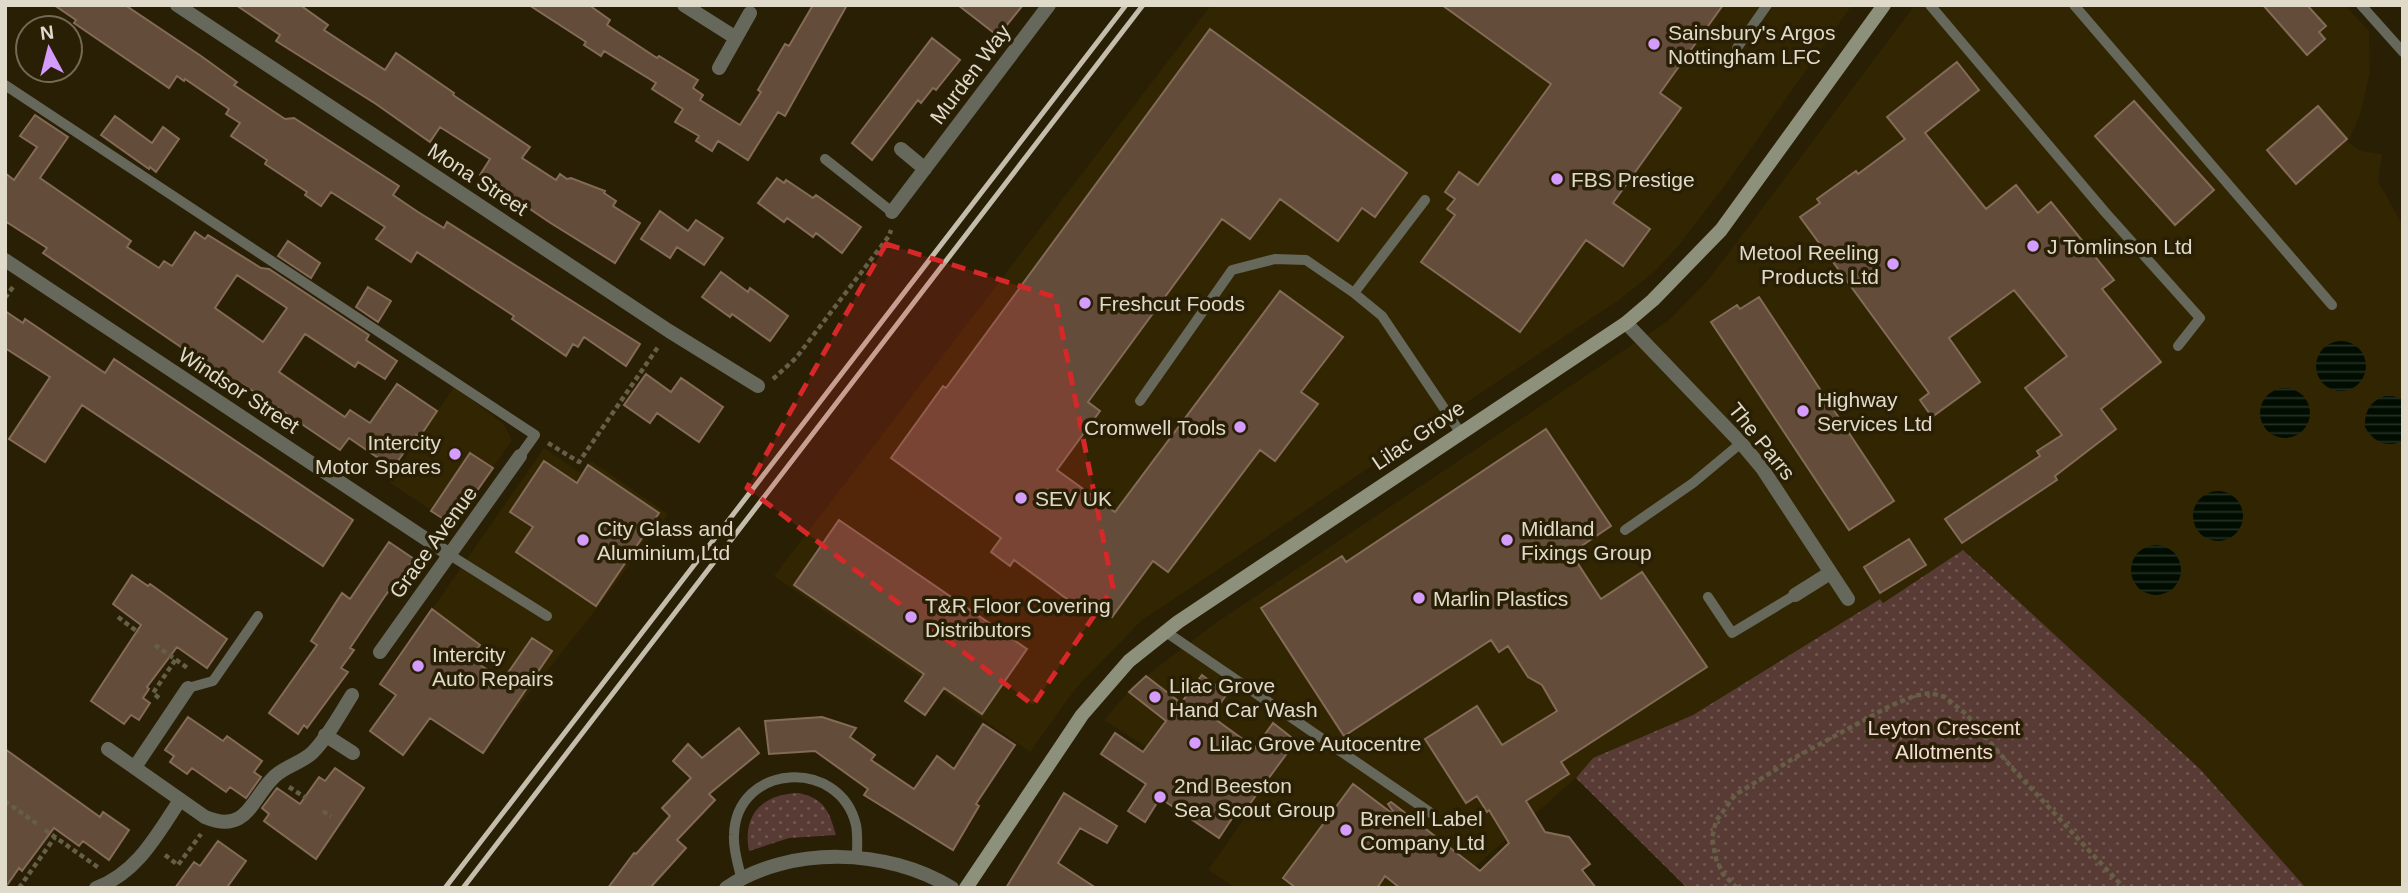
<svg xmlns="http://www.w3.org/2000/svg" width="2408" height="893" viewBox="0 0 2408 893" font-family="Arial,sans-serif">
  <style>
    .built { fill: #322502 }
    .grass { fill: url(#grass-dots) }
    .water { fill: url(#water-rules) }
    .building { fill: #634c39; stroke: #836b57; stroke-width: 2; fill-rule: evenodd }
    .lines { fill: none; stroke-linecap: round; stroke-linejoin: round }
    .path { stroke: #665e47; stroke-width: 4.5; stroke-dasharray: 5 3.5; stroke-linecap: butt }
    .lane { stroke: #66685b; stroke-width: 10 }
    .street { stroke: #66685b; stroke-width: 14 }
    .secondary { stroke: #8d917c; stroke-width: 14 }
    .rail { stroke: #c4bdac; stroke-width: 5 }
    .marked { fill: #d62828; fill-opacity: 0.2; stroke: #d62828; stroke-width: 5; stroke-dasharray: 14 9; stroke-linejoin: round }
    .poi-dot { fill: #d49cfc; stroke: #291f05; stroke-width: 2.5 }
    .labels { text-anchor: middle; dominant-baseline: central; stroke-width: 7; stroke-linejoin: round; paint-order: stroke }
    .poi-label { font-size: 21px; fill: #e0daca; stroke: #291f05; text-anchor: start }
    .street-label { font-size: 21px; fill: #e0daca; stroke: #291f05 }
    .park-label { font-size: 21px; fill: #f6dcd6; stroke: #291f05 }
  </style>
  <defs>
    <pattern id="grass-dots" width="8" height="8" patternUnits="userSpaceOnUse" patternTransform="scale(1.75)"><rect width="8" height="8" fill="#583b34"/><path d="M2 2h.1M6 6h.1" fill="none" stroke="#705750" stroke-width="1.8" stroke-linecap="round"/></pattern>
    <pattern id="water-rules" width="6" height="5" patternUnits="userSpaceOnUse" patternTransform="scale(1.75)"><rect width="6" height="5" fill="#000d00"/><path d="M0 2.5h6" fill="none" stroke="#253024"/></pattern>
  </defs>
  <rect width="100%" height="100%" fill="#291f05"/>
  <path class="built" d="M1211,5h641l-126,179 -47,61 -24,26 -36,29 -478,321 -65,67 -46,64 -256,-176z
    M1915,5h430l24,26 1,41 -10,43 -12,27 13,9 21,3 -4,27 25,45v662h-97l-106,-119 -237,-219 -81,53 -3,-4 -186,116 -100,43 -17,20 -125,110h-215l-28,-18 40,-57 -144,-93 24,-28 18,-16 67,-51 456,-305 40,-41z
    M454,387l49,36 9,17 -59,85 -64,-43z
    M544,448l38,26 9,-13 77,53 -78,103 -74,93 -3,-1 -30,44 -103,-69z"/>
  <path class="grass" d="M1963,550l237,219 106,119h-619l-111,-110 17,-20 100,-43 187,-116 3,4z
    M799,793c26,6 30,18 37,42l-47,3 -40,13c-7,-37 14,-57 50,-58z"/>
  <path class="water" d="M2316 366a25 25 0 1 1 50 0a25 25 0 1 1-50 0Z
    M2260 413a25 25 0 1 1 50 0a25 25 0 1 1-50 0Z
    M2385,396h8l10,4v41c-16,7 -29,2 -38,-14 -1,-15 5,-26 20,-31z
    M2193 516a25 25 0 1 1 50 0a25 25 0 1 1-50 0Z
    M2131 570a25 25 0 1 1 50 0a25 25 0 1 1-50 0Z"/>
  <path class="building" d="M54,5h71l76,51 36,26 -3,3 51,34 9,-1 105,68 -6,9 25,17 26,16 3,-6 193,122 -14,22 -42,-29 -6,10 -5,-3 -7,12 -54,-37 2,-3 -97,-64 -6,10 -35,-23 9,-12 -54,-35 -10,14 -16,-11 2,-3 -42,-28 2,-4 -36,-24 9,-13 -14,-9 3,-5 -44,-30 -1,2 -7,-5 -8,12 -95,-65 2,-3z
    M236,5h64l28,20 -4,5 61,40 11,-17 58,40 -1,2 77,52 -8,11 34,22 4,-6 7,5 4,-1 34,13 -1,2 12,8 -3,5 27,17 -25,40 -66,-41 -69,-47 10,-16 -50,-32 -10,15 -54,-38 -100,-63 4,-6z
    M529,5h60l21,15 -3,5 50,33 2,-2 39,24 -5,8 10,7 -3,5 40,25 21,-33 -3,-2 10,-17 17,-29 4,2 24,-41h34l-62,111 -7,-4 -30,48 -30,-19 -6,10 -16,-10 3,-5 -24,-14 8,-13 -31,-20 4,-6 -52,-32 -3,5 -17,-11 2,-3z
    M958,5h65l-25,31z
    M1442,5h281l-63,88 21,15 -68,95 37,26 -27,37 -37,-26 -66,92 -99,-70 34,-47 -8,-6 8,-10 -10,-7 14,-20 19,13 73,-101z
    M2263,5h44l19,21 -7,6 6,7 -18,16z
    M1210,29l197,144 -32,44 -13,-9 -24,33 -58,-42 -30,40 -28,-20 -134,183 12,9 -43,59 58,42 165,-221 63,46 -42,55 17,12 -43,57 -15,-11 -92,122 -15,-11 -41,56 -19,-14 -7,10 -72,-53 -4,6 -19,-14 10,-14 -110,-80 52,-72 3,2z
    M932,38l28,22 -24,30 -3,-2 -12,15 -3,-3 -46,60 -20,-17z
    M1957,62l22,28 -54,43 61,76 30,-24 22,28 13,-11 63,78 -12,9 59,73 -60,47 15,20 -61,47 2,4 -95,63 -17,-24 95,-63 -3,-5 25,-16 -37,-47 42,-32 -53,-66 -65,48 31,44 -48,35 -12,-17 9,-7 -129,-176 20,-14 -3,-4 39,-28 2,3 47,-35 -18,-22z
    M2134,101l80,89 -39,35 -80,-89z
    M2318,106l29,33 -51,45 -29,-34z
    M35,115l33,22 -28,41 91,63 -4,6 32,21 5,-7 8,5 23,-34 10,7 3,-4 53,33 8,1 100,66 -3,5 31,21 -12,18 -27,-17 -3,5 -50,-33 -26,38 66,45 5,-7 20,13 27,-39 40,27 -18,27 -3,-3 -23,33 -44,-30 -9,12 -96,-65 -3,3 -198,-135 4,-5 -42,-27v-48l9,7 23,-33 -17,-11zM237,275l50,33 -24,34 -48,-34z
    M115,116l37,27 11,-16 16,12 -23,33 -6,-5 -1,2 -48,-34z
    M777,178l7,5 2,-3 27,18 3,-3 45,32 -19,26 -26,-20 -3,4 -26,-19 -3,4 -26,-19z
    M660,211l28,20 8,-11 27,18 -19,27 -27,-18 -7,11 -29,-19z
    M288,241l32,22 -9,15 -33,-22z
    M721,272l27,20 2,-4 38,28 -18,25 -38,-27 -2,3 -28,-20z
    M368,287l23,14 -13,21 -22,-15z
    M1759,297l135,204 -45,29 -138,-208 26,-17 3,4z
    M5,311l18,12 2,-4 80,54 9,-14 239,161 -30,46 -241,-161 -37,57 -36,-23 41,-62 -45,-29z
    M646,374l25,18 10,-14 42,29 -24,35 -42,-29 -7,10 -26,-18z
    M1546,429l65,97 -40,27 30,46 41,-27 65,95 -146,95 8,12 -43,27 19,31 24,5 21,27 -8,6 14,18h-196l-15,-12 -8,12h-81l-13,-10 70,-94 44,33 -9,-13 3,-2 89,69 29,-28 -20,-33 -2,2 -10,-16 -11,7 -41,-64 52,-33 25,39 55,-34 -15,-26 -14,-8 -20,-31 -9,6 -8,-12 -147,96 -83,-128 81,-52 4,6z
    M470,453l23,15 -40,57 -22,-14z
    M544,461l33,22 11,-18 71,48 -63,93 -80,-54 17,-25 -23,-15z
    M839,520l188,129 -45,65 -38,-26 -19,27 -20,-14 19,-27 -130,-89z
    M1909,539l17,26 -46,28 -16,-26z
    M389,542l25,17 -29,37 -35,52 4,2 -13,18 7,4 -41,56 -3,-3 -6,9 -29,-21 48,-68 -6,-4 31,-48 8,6z
    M132,575l16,11 2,-2 77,55 -20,29 -30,-21 -30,40 2,2 -6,9 7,5 -11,17 -8,-5 -7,9 -33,-23 50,-76 -28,-21z
    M432,609l48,36 -9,14 32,21 29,-42 20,13 -69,102 -53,-35 -27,37 -33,-24 26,-36 -16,-11z
    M1202,675l25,19 -16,22 44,32 18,-25 23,18 -50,68 -5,-4 -22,33 -59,-40 -15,24 -17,-11 18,-27 -45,-30 14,-21 28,19 23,-31 -37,-29 17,-16 35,27z
    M188,717l35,24 4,-5 35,25 -8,11 7,5 -15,21 -16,-11 -4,5 -34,-24 -5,6 -17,-12 4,-6 -9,-6z
    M822,717l34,11 -6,9 25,18 -4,5 43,29 23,-33 17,13 29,-45 32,21 -39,59 3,2 -26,44 -89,-55 4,-6 -53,-38 -46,3 -4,-33z
    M739,728l20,25 -50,41 6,6 -38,40 9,8 -36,40h-42l26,-35 2,1 34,-38 -8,-8 29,-30 -18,-17 15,-17 14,14z
    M5,749l95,68 3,-5 26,18 -20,30 -26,-19 -4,5 -25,-18 -32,43 -3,-3 -14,20z
    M335,768l29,20 -48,71 -52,-38 5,-7 -7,-6 15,-20 23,16 19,-27 6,4z
    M1064,793l53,33 -10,17 -27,-15 -22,35 38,25h-90z
    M218,841l28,20 -18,25 2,2h-55l19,-26 6,4z"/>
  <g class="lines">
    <path class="path" d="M5,298l8,-11
      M773,379l23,-21 93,-122 2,-6
      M548,443l31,19 79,-115
      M118,617l21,16
      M155,645l34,24
      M159,698l-6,-5 23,-34
      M289,787l17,11
      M5,801l32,23
      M323,811l8,6
      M45,830l54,38
      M165,855l13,10 23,-31
      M19,888l36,-51
      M1737,888l-14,-14 -7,-15 -4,-21 4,-17 19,-26 59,-37 96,-52 24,-10 16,-3 15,4 21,17 47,55 111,119"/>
    <path class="lane" d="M1930,5l175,207 95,106 -22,28
      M2074,5l258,300
      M2361,5l42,47
      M1737,48l30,-43
      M5,85l530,350 -15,21
      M825,159l67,53
      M1354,293l71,-93
      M1140,401l92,-131 43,-11 31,1 48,33 28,23 78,116
      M1625,530l68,-47 48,-40
      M450,555l97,61
      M1708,597l24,36 63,-38
      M1166,632l265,181
      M188,688l25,-7 45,-65
      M741,877c-3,-13 -8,-28 -7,-42 2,-72 106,-78 122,-10 2,10 1,22 1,32"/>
    <path class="street" d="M177,5l492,326 89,55
      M684,5l52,33
      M719,68l31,-55
      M901,149l24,20
      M892,212l157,-207
      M5,260l445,295
      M1626,323l115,120 21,25 86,131
      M1795,595l35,-22
      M380,652l140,-196
      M325,735l28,18
      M108,749l97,68c43,18 46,-19 70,-41 11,-10 26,-13 37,-23 16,-16 28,-39 40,-58
      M135,767l53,-79
      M96,888c41,-15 61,-53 84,-88
      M726,888c64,-43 161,-40 226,0"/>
    <path class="secondary" d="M966,888l116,-173 47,-54 49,-39 448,-299 27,-23 68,-70 163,-225"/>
    <path class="rail" d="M445,888l681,-883
      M463,888l680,-883"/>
  </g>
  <path class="marked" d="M886,244l169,53 58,291 -80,117 -286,-217z"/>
  <g class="poi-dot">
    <circle cx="1654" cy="44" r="7"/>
    <circle cx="1557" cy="179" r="7"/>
    <circle cx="2033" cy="246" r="7"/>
    <circle cx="1893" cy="264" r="7"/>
    <circle cx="1085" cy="303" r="7"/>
    <circle cx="1803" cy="411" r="7"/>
    <circle cx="1240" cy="427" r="7"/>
    <circle cx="455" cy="454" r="7"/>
    <circle cx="1021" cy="498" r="7"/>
    <circle cx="583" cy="540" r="7"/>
    <circle cx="1507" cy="540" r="7"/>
    <circle cx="1419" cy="598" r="7"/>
    <circle cx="911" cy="617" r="7"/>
    <circle cx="418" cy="666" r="7"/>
    <circle cx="1155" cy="697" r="7"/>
    <circle cx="1195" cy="743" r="7"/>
    <circle cx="1160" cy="797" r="7"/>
    <circle cx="1346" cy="830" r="7"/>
  </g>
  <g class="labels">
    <g class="poi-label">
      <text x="1668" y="32">Sainsbury's Argos<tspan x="1668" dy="24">Nottingham LFC</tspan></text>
      <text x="1571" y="179">FBS Prestige</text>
      <text x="2047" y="246">J Tomlinson Ltd</text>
      <text x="1879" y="252" text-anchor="end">Metool Reeling<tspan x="1879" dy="24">Products Ltd</tspan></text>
      <text x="1099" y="303">Freshcut Foods</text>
      <text x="1817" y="399">Highway<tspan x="1817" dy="24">Services Ltd</tspan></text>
      <text x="1226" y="427" text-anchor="end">Cromwell Tools</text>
      <text x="441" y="442" text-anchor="end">Intercity<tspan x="441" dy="24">Motor Spares</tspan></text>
      <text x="1035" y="498">SEV UK</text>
      <text x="597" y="528">City Glass and<tspan x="597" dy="24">Aluminium Ltd</tspan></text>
      <text x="1521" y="528">Midland<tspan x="1521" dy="24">Fixings Group</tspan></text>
      <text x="1433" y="598">Marlin Plastics</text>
      <text x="925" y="605">T&amp;R Floor Covering<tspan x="925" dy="24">Distributors</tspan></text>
      <text x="432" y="654">Intercity<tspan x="432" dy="24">Auto Repairs</tspan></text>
      <text x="1169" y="685">Lilac Grove<tspan x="1169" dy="24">Hand Car Wash</tspan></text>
      <text x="1209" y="743">Lilac Grove Autocentre</text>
      <text x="1174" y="785">2nd Beeston<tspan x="1174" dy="24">Sea Scout Group</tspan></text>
      <text x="1360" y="818">Brenell Label<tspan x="1360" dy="24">Company Ltd</tspan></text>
    </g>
    <g class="street-label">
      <text transform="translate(970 74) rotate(-53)">Murden Way</text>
      <text transform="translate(478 179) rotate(33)">Mona Street</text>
      <text transform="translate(239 390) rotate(33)">Windsor Street</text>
      <text transform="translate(1418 435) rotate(-34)">Lilac Grove</text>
      <text transform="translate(1762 441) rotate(51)">The Parrs</text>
      <text transform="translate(433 542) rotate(-54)">Grace Avenue</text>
    </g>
    <g class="park-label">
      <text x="1944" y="727">Leyton Crescent<tspan x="1944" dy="24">Allotments</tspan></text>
    </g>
  </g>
  <rect width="2408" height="893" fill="none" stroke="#e0daca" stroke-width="14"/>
  <g transform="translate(49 49) rotate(353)"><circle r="33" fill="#291f05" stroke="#726a54" stroke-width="2"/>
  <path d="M0-5L12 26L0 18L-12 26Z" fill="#d49cfc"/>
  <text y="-10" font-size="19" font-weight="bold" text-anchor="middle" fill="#e0daca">N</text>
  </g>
</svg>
